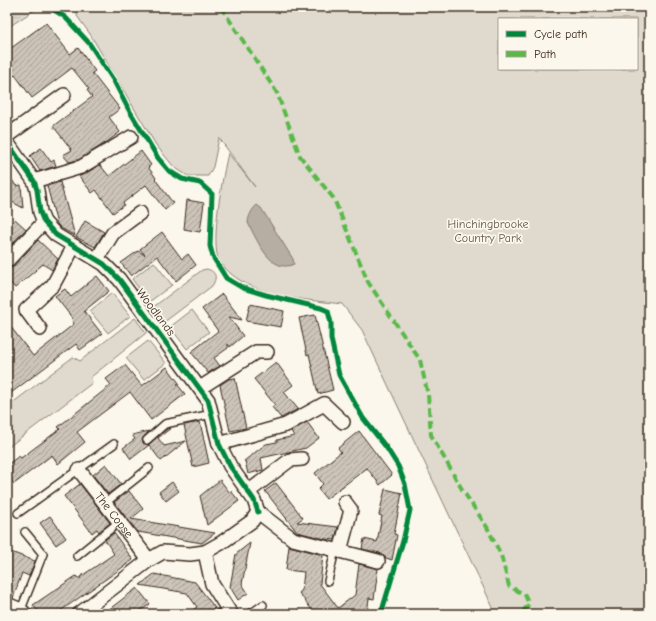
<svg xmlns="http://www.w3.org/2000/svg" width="656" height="621" viewBox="0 0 656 621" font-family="'Comic Neue',sans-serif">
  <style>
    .grass { fill: url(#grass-tufts); stroke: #8d8276 }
    .park { fill: #dfd9ce; stroke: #8d8276; fill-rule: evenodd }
    .water { fill: #b6aea2; stroke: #85796d }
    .building { fill: url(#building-hatch); stroke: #3b2a1e }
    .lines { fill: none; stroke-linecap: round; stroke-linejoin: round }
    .lane-casing { stroke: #3b2a1e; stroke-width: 10 }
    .street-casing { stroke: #3b2a1e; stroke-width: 16 }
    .lane { stroke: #fbf7ec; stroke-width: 7 }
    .street { stroke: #fbf7ec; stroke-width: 13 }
    .quiet { stroke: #58b947; stroke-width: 4; stroke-dasharray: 8 4; stroke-linecap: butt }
    .cycleway-casing { stroke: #fbf7ec; stroke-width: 8 }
    .cycleway { stroke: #00873e; stroke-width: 5 }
    .labels { text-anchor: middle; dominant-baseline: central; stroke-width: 3.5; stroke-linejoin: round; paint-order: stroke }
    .park-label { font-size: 12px; fill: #64564a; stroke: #fbf7ec }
    .street-label { font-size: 12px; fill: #3b2a1e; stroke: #fbf7ec }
  </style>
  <defs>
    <pattern id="grass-tufts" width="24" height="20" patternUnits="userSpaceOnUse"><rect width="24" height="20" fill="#dfd9ce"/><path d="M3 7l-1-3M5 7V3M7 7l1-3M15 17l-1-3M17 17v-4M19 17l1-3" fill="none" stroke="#c0bab0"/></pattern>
    <pattern id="building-hatch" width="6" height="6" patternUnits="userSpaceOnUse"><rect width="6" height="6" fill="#ccc4b9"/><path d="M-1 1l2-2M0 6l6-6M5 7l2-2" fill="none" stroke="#a79f96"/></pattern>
  </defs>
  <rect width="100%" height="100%" fill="#fbf7ec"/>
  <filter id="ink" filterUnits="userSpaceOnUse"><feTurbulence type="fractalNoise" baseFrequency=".025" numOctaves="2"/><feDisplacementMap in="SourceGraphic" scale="8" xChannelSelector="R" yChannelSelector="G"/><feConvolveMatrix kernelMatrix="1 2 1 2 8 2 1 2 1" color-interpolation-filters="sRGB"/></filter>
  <g filter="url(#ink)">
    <path class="grass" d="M7,7h26l3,2 -29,19z"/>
    <path class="park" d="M77,7h572v607h-153l-134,-284 -20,-26c-34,-4 -93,-8 -117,-36 -1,-2 -4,-4 -6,-7 -9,-19 4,-86 9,-108l27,34 -36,-49 -6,29 -5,9h-20l-14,-9 -18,-22 -66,-111 -13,-18zM499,19h138v50h-138z
      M154,262l18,23 -23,17 -17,-23z
      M207,269c10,3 10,9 5,17l-49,37 -11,-15 50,-38z
      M112,293l18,23 -22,17 -18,-22z
      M192,310l17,22 -22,17 -17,-22z
      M135,318l11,15 -55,44 1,6 -85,65v-41l66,-50 7,4z
      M148,341l18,22 -22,17 -18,-22z"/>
    <path class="water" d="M257,205l4,3 32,51 1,5c-23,11 -37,-24 -46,-41 0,-6 4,-14 9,-18z"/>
    <path class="building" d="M46,23l24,31 8,-6 17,23 -3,2 28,36 -11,8 11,15 -13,10 -29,18 -9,2 -6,-7 9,-5 -19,-24 39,-29 -5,-7 2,-1 -17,-21 -40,30 -17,-23 -8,6v-30z
      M41,148l10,14 3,-2 2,6 -16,5 -10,-15z
      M141,151l10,14 -3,2 8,11 -1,1 18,24 -8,7 -19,-25 -23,18 1,2 -11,8 -17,-23 -4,3 -13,-17 6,-2 15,-9 9,11z
      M7,172l9,14 5,-1 2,23 -16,-9z
      M60,182l15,54 -14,-8 -4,-4 -10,-38z
      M187,200l17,3 -4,29 -16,-3z
      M15,219l11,10 -19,20v-20z
      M85,221l19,11 -9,15 -19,-10z
      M162,232l20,27 6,-5 8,11 -20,16 -19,-25 -26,20 -10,-13 17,-12 7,4 -5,-6z
      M38,240l20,19 -6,11 -9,-6 -28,24 -8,-9v-10l6,-2z
      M97,276l12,15 -25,20 18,23 -22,16 -4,-6 -69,52v-74l26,34 41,-32 -2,-4 1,-1 -18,-23 10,-7 6,8z
      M222,294l20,26 -13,-3 14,19 -13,11 -2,-3v4l-14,10 6,8 -12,7 -17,-21 27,-21 -16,-22z
      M250,304l34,7 -3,16 -35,-6z
      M315,315l18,75 -15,4 -9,-40 -2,1 -8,-37z
      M276,362l17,23 -9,7 14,17 -17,9 -9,-11 3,-2 -21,-26z
      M125,365l17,21 25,-19 12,16 -2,1 8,10 -34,26 -21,-28 -53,40 8,10 -27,22 -6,-9 -38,29 -7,-10v-9l12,-9 2,2 39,-29 -2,-2 53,-42 -5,-6z
      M235,378l11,50 -16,3 -10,-46 9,-6z
      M200,422l9,41 -16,4 -9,-42z
      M307,422l12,16 -13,10 -45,10 2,12 -15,4 -3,-13h-1l22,-17 11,-2v-2l17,-4 -3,-5z
      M171,428l-13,10 6,8 22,-5 -25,20 -12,-16 -18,14 -8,-11 12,-9 -3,-4 17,-4 -7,8 1,4 5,2 19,-16z
      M359,431l33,44 -12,10 -13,-17 -41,31 -8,-10 5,-5 -8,-11 26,-21 -3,-4z
      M106,464l15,20 -13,10 -15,-19z
      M220,480l10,13 1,-2 8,10 -32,24 -7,-29z
      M172,482l7,9 -13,10 -7,-9z
      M276,483l27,35 -6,4 41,5 -3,13 -10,-1 -28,-7 -32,-41z
      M80,484l30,39 -11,9 -2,-3 -5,4 -28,-37z
      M385,489l17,4 -8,41 3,1 -5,25 -6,-2 -6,-5 -18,-4 2,-10 13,3 5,-26 -3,-1z
      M129,491l14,18 -12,10 84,14 -13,10 -64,-11 -24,-30z
      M50,516l16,22 -10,7 -16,-22z
      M114,533l19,27 -77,54h-16l-7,-9 43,-29 2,2h3l-1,-1 34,-23 -9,-14z
      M250,543l-8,41 6,9 -10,7 -8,-13 6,-33z
      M289,546l34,9 -3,29 18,24 17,-13 4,-31 19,5 -4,30 -5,-1 -2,16h-52l-16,-21 3,-3 2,-18 -18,-2z
      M11,552l24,9 -6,15 -7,-3 -9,25 -6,-2v-34z
      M154,574l41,8 20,26 -8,6h-20l10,-7 -10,-14 -47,-8z
      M137,588l13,16 -14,10h-33z"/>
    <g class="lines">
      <g class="lane-casing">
        <path id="lane" d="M147,440l18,-16 47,-10
          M105,503l44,-35
          M18,513l96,-69
          M77,556l42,-34
          M328,581l7,-31
          M20,612l23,-58 -18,-22
          M219,614l9,-6
          M250,614l13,-9"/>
      </g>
      <g class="street-casing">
        <g id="street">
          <path d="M7,136l57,-41"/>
          <path d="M7,142l27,39 3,9 3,22 4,10 12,13 48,29 15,15 89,121 11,44 11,22 24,34 4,12"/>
          <path d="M34,181l47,-14 50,-30"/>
          <path d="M97,259l16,-26 27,-20"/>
          <path d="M7,261l37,-39"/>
          <path d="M40,329l-14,-19 27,-25 21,-39"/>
          <path d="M200,388l56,-36h11"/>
          <path d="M219,444l67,-19 38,-21 19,18"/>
          <path id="s1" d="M79,470l70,90"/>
          <path d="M248,492l42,-32 12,-1"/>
          <path d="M258,512l35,27 85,22"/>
          <path d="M340,551l11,-41 -6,-8"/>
          <path d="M205,552l7,32 19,30"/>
          <path d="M7,604l14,6 4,4"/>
          <path d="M79,614l70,-54 14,-8 27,2 15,-2 16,-9 31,-22 6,-9"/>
        </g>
      </g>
      <use href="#lane" class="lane"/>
      <use href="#street" class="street"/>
      <path class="quiet" d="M221,7l56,86 23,63 34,43 34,83 52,78 8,35 3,40 32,56 24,36 14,28 8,31 16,9 4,9 -8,10"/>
      <g class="cycleway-casing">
        <path id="cycleway" d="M49,7l16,10 24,26 25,38 15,29 29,48 11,13 13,8 18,4 12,11 -2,52 3,11 13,21 17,10 23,7 55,13 7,3 3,12v16l8,36 24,43 23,29 12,19 7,18 5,26 -7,31 -22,73
          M7,142l27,39 3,9 3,22 4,10 12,13 48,29 15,15 89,121 11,44 11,22 24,34 4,12"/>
      </g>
      <use href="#cycleway" class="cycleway"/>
    </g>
  </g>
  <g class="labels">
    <g class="park-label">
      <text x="488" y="224">Hinchingbrooke<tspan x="488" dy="14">Country Park</tspan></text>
    </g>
    <g class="street-label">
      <text transform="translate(156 312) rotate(53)">Woodlands</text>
      <text stroke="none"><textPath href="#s1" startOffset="57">The Copse</textPath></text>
    </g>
  </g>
  <rect width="656" height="621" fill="none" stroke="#fbf7ec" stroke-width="24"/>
  <rect x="12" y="12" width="632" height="597" fill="none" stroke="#3b2a1e" stroke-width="1.5" filter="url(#ink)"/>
  <rect x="498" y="18" width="140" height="52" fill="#fbf7ec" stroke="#aea59a"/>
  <rect x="506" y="31" width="20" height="6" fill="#00873e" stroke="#aea59a"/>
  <text x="534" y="38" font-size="12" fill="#3b2a1e">Cycle path</text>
  <rect x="506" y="51" width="20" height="6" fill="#58b947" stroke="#aea59a"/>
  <text x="534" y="58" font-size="12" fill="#3b2a1e">Path</text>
</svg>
